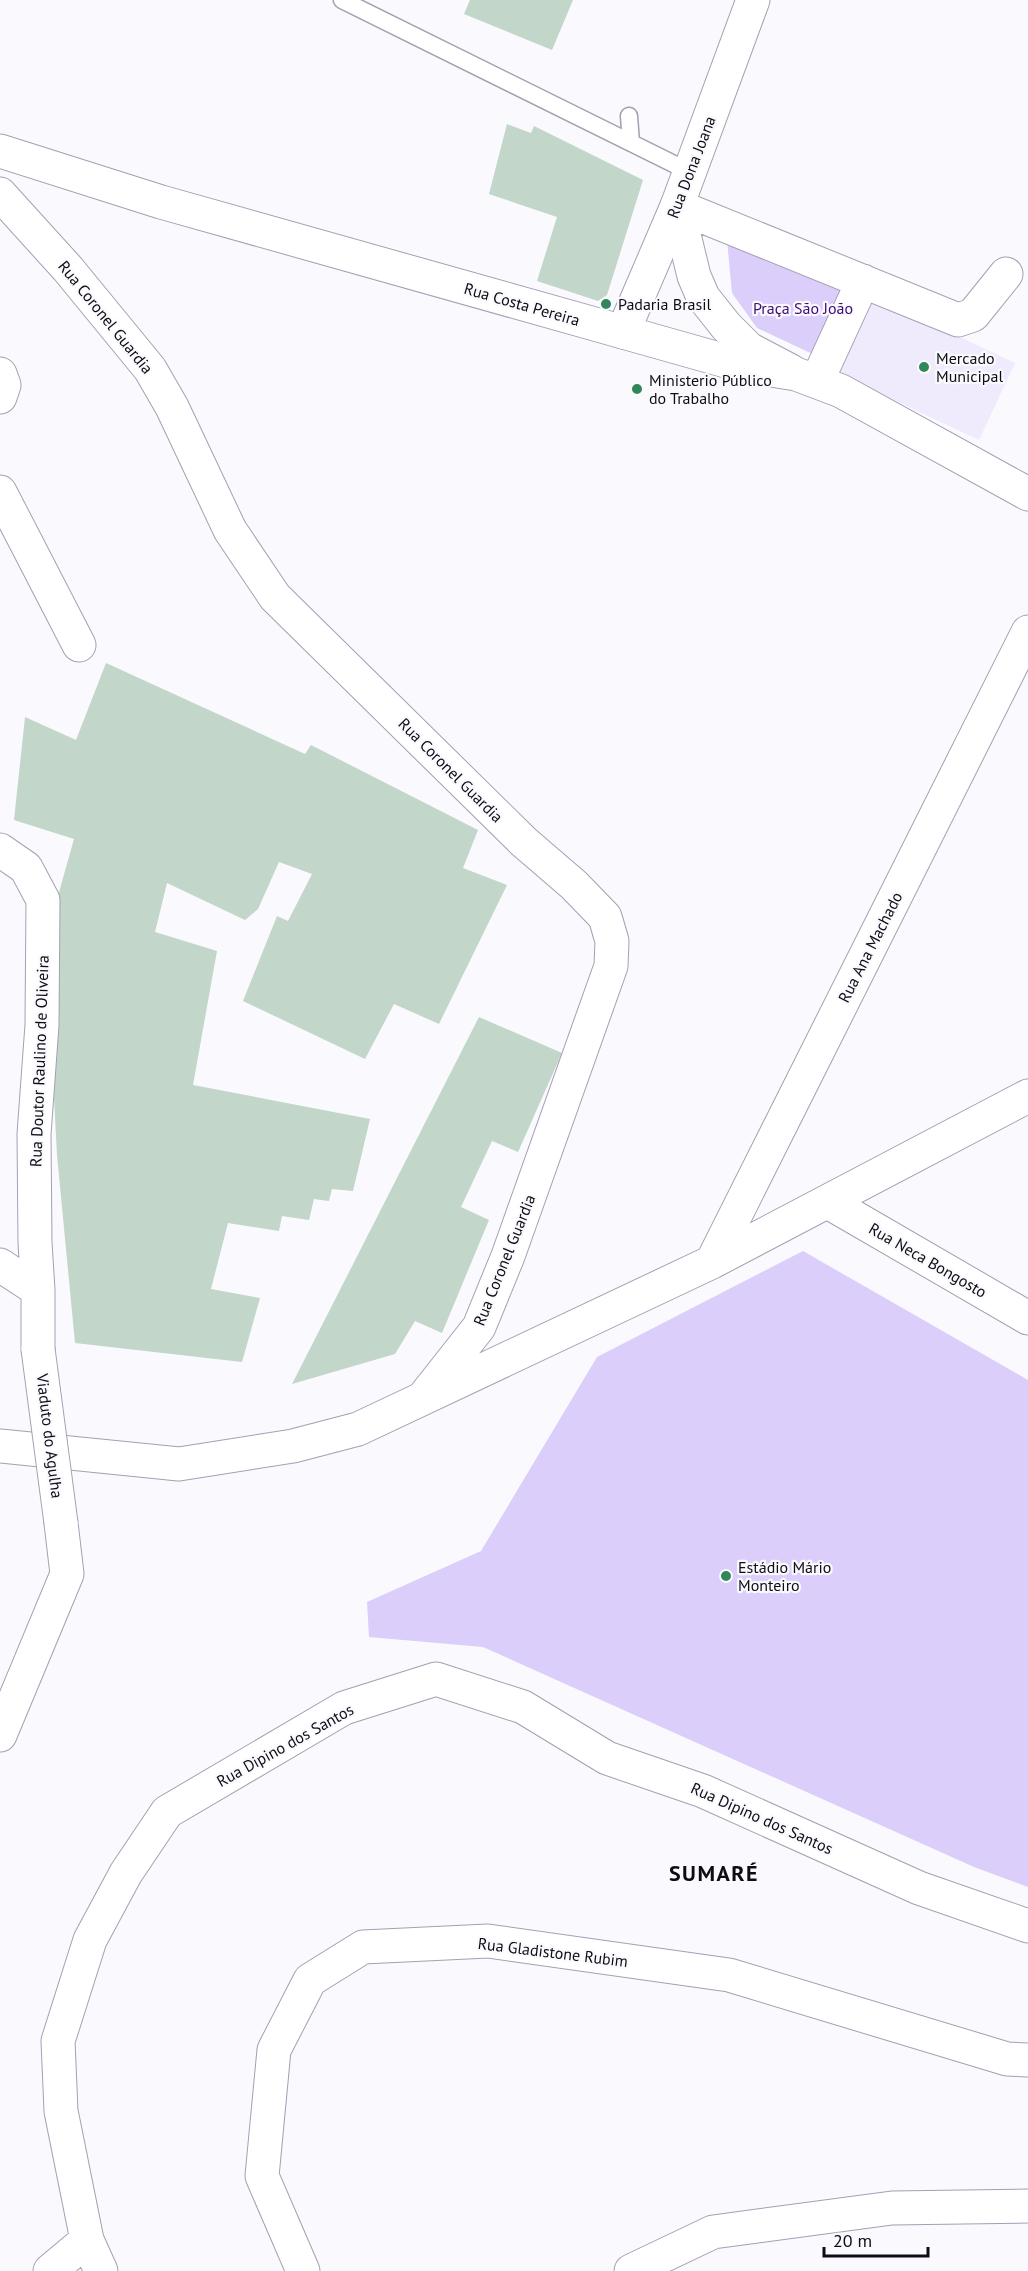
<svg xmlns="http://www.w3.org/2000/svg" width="1028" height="2271" viewBox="0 0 1028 2271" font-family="'PT Sans',sans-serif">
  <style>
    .built { fill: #efebfc }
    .green { fill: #dbcefb }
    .building { fill: #c2d6c9 }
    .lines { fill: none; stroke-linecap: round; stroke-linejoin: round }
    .service-casing { stroke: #a59fb3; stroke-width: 19 }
    .minor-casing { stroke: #a59fb3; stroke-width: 35 }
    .tertiary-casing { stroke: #a59fb3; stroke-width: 35 }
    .secondary-casing { stroke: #a59fb3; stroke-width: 35 }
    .service { stroke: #fff; stroke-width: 16 }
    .minor { stroke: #fff; stroke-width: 33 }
    .tertiary { stroke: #fff; stroke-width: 33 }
    .secondary { stroke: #fff; stroke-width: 33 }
    .minor-bridge-casing { stroke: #a59fb3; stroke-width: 35; stroke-linecap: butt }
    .minor-bridge { stroke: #fff; stroke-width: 33 }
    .poi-dot { fill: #32875a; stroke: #faf9fd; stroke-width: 2 }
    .labels { text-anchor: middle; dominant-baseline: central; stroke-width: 4.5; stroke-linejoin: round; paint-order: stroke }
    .street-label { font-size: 16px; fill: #0f0d14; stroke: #faf9fd }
    .poi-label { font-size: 16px; fill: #0f0d14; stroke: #faf9fd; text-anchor: start }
    .park-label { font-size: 16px; fill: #400c75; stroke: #faf9fd }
    .district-label { font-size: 22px; font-weight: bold; letter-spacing: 1.5px; fill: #0f0d14; stroke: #faf9fd }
  </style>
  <rect width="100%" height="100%" fill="#faf9fd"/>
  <path class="built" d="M869,294l146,69 -36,77 -147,-69z"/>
  <path class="green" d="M727,240l126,47 -32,71 -64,-30 -25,-35z
    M803,1251l225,129v507l-54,-20 -491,-220 -114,-10 -2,-35 114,-51 116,-194z"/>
  <path class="building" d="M470,0h103l-21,50 -88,-36z
    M507,124l24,9 3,-7 109,54 -36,115 -9,6 -61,-20 20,-64 -68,-23z
    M106,663l199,91 6,-9 167,85 -15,38 44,17 -68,139 -45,-20 -29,55 -122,-58 34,-85 11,5 24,-47 -33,-12 -21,47 -13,11 -78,-37 -12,49 62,19 -24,134 177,34 -17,72 -21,-2 -3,12 -15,-2 -5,21 -27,-4 -3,15 -51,-8 -17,66 49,9 -18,64 -167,-19 -18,-188 -7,-133 6,-119 18,-64 -60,-19 11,-103 51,23z
    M479,1017l83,36 -44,99 -26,-11 -31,66 28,13 -47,113 -27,-12 -20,33 -103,30z"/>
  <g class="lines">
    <g class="service-casing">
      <path id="service" d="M342,0l348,172
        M629,116l2,27"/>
    </g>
    <g class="minor-casing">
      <path id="minor" d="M0,194l68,75 82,100 22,38 58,123 45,67 249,245 50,43 31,32 7,24 -1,25 -103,290 -29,71 -56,71
        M677,206l281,114 15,-5 33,-41
        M677,206l17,70 9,21 23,29 23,23 42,22
        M0,374l4,11 -4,12
        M817,381l46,-100
        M0,492l79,153
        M0,850l26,18 17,32 -1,125 -8,109 1,109 3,47
        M828,1202l200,116
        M712,1262l316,-630
        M0,1265l38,25v59
        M0,1446l179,18 114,-18 65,-17 354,-167 316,-166
        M0,1735l67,-161 -6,-51
        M87,2240l-26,-129 -3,-70 32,-101 36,-67 41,-61 177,-104 92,-29 87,28 84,51 96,33 216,97 109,38
        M50,2271l37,-31 14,31
        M303,2271l-41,-95 12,-126 36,-70 53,-33 125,-6 241,34 278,84 21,1
        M631,2271l82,-39 179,-24 136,-2"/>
    </g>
    <g class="tertiary-casing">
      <path id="tertiary" d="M623,332l117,33 56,9 45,17 187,103"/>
    </g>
    <g class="secondary-casing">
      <path id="secondary" d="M0,151l161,51 462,130 54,-126 76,-206"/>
    </g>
    <use href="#service" class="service"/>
    <use href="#minor" class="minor"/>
    <use href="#tertiary" class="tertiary"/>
    <use href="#secondary" class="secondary"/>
    <g class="minor-bridge-casing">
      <path id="minor-bridge" d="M38,1349l23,174"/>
    </g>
    <use href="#minor-bridge" class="minor-bridge"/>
  </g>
  <g class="poi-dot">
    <circle cx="606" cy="304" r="6"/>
    <circle cx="924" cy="367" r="6"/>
    <circle cx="637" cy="389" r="6"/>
    <circle cx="726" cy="1576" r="6"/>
  </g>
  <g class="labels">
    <g class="street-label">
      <text transform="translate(691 167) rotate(-69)">Rua Dona Joana</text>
      <text transform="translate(522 304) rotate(16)">Rua Costa Pereira</text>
      <text transform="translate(106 317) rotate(51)">Rua Coronel Guardia</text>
      <text transform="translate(451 770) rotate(45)">Rua Coronel Guardia</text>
      <text transform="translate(870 947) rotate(-63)">Rua Ana Machado</text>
      <text transform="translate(39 1061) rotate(-88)">Rua Doutor Raulino de Oliveira</text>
      <text transform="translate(504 1260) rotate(-68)">Rua Coronel Guardia</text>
      <text transform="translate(928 1260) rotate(30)">Rua Neca Bongosto</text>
      <text transform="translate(50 1436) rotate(83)">Viaduto do Agulha</text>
      <text transform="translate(285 1745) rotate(-29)">Rua Dipino dos Santos</text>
      <text transform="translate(762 1818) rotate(24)">Rua Dipino dos Santos</text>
      <text transform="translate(553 1952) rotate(7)">Rua Gladistone Rubim</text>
    </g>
    <g class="poi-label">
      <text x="618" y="304">Padaria Brasil</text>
      <text x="936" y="358">Mercado<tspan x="936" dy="18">Municipal</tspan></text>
      <text x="649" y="380">Ministerio Público<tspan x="649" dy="18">do Trabalho</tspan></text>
      <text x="738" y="1567">Estádio Mário<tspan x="738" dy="18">Monteiro</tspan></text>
    </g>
    <g class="park-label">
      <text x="803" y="308">Praça São João</text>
    </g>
    <g class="district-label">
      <text x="714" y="1873">SUMARÉ</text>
    </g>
  </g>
  <path d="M824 2247v9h104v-9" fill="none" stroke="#0f0d14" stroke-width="3"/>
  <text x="833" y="2247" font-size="18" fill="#0f0d14" stroke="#faf9fd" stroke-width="4.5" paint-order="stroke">20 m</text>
</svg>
